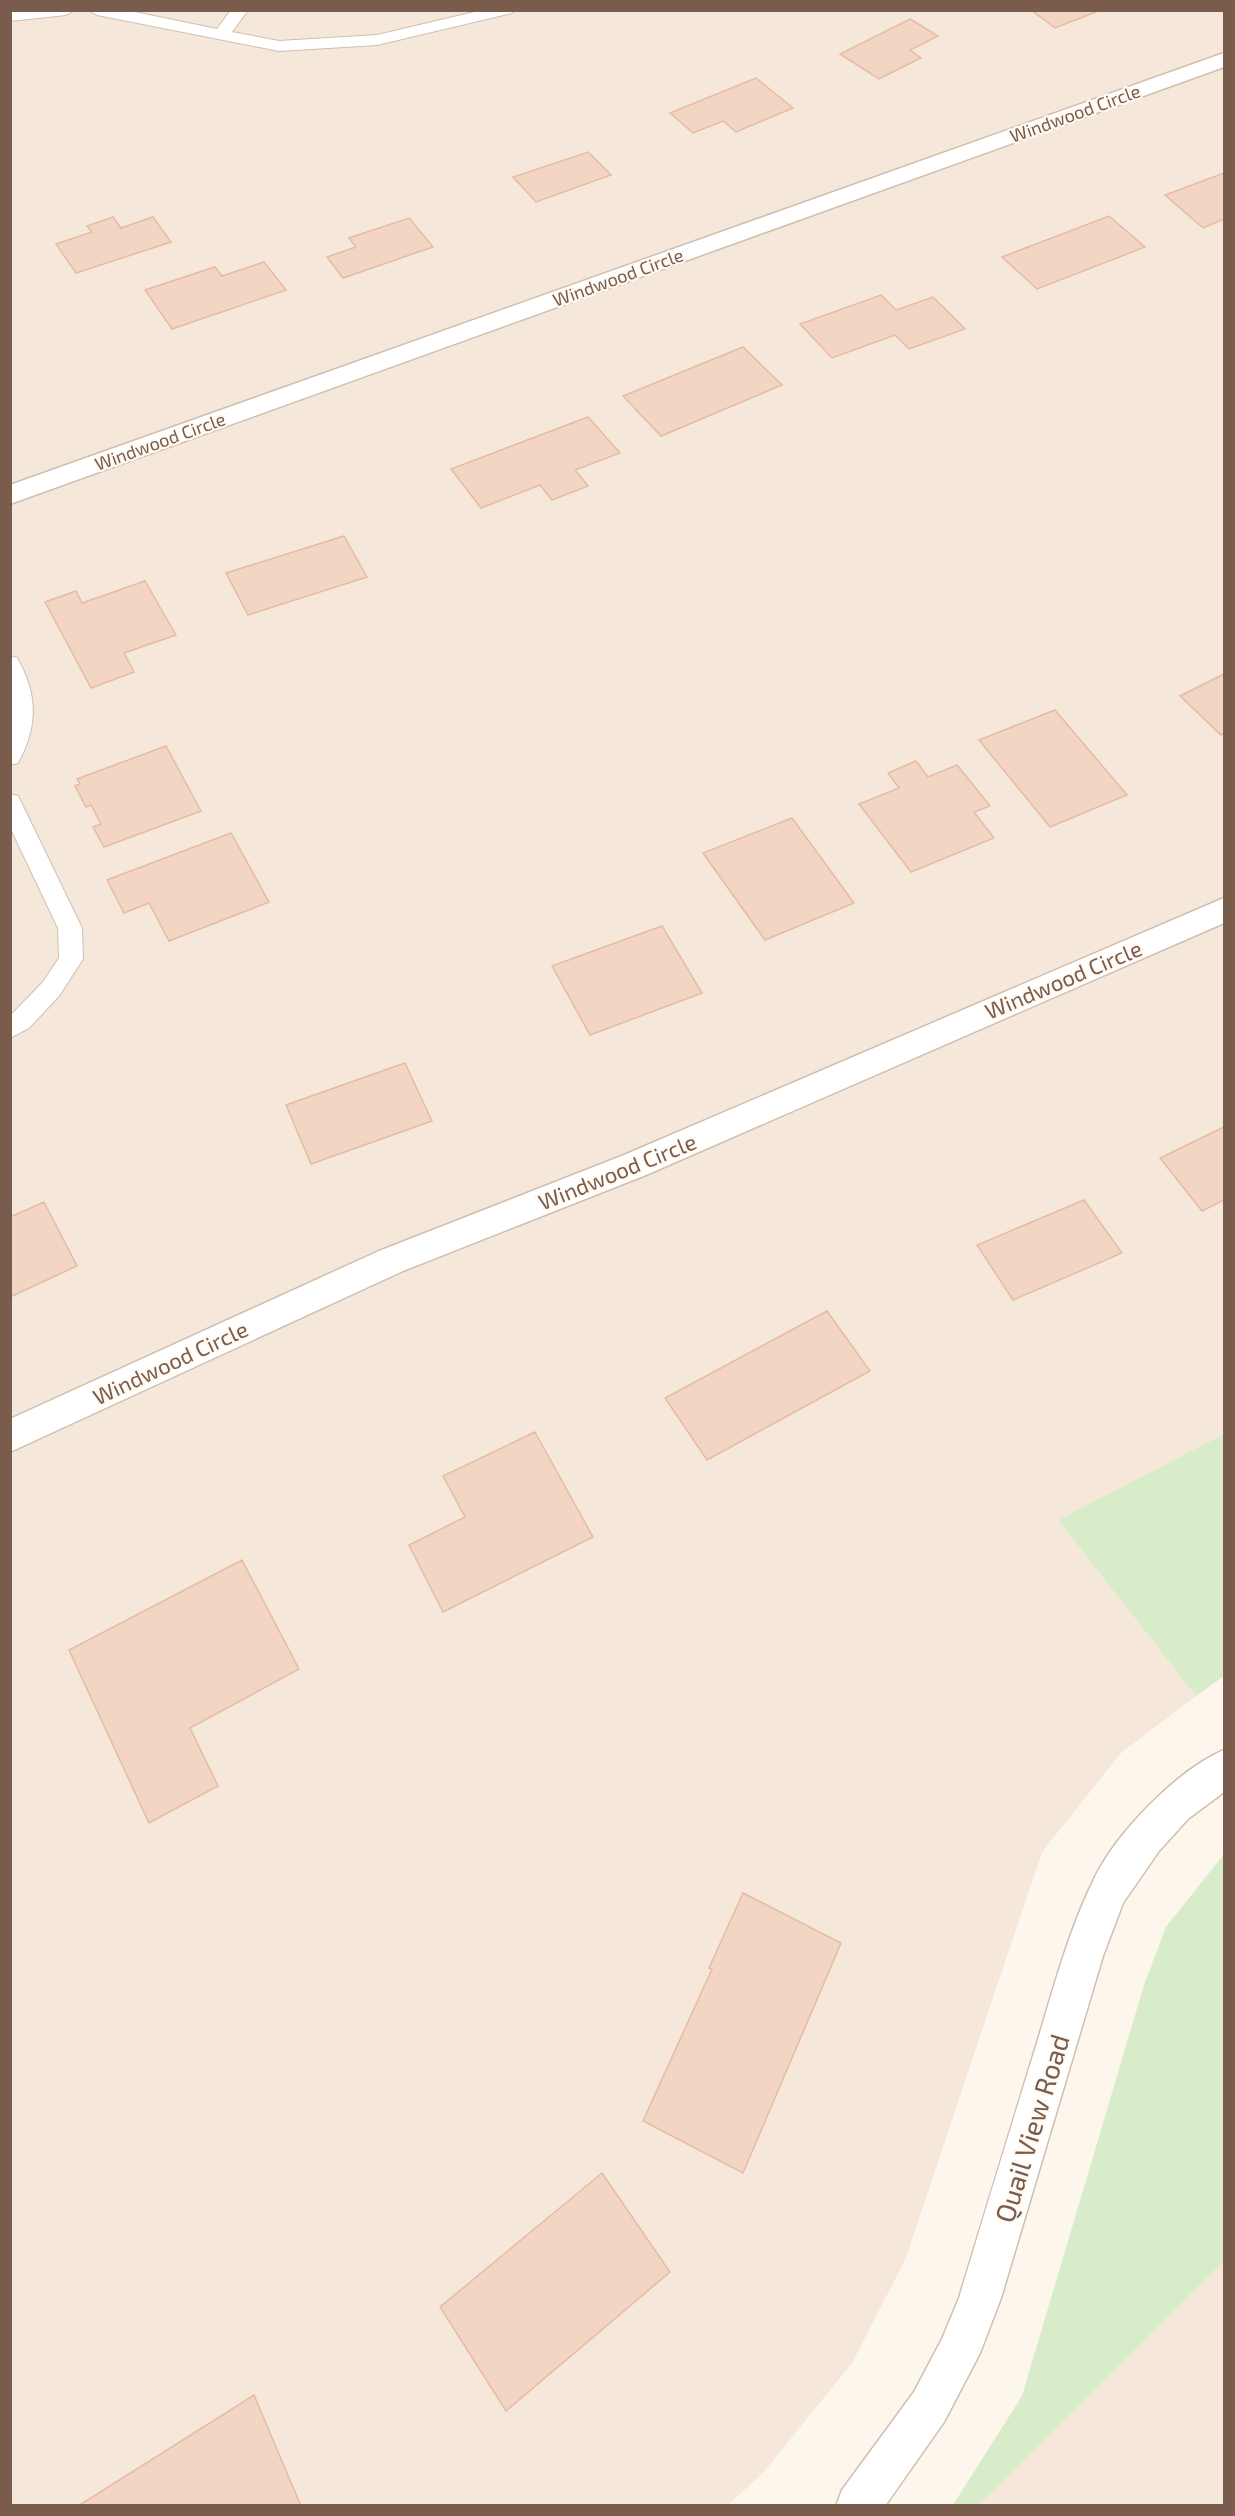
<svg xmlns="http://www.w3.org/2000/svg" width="1235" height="2516" viewBox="0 0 1235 2516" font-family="'Exo 2',sans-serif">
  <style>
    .residential { fill: #f5e8da }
    .green { fill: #d8ecc9 }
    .building { fill: #f3d5c3; stroke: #e6bba3; stroke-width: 1.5 }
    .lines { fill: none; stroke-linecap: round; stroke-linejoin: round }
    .lane-casing { stroke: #d1beb0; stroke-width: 2 }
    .street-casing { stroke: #d1beb0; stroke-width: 3 }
    .lane { fill: #fff; fill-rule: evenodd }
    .street { fill: #fff; fill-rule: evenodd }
    .labels { text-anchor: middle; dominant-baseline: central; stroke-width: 4.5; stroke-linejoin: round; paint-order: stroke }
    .far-street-label { font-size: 18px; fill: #7a5c4d; stroke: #fffaf3 }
    .street-label { font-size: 22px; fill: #7a5c4d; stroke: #fffaf3 }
    .near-street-label { font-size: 27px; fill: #7a5c4d; stroke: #fffaf3 }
  </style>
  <rect width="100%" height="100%" fill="#fdf6ec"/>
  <path class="residential" d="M11,11h1213v1423l-166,86 138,176 -75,57 -79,99 -137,408 -53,103 -89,110 -35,32 -717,1z
    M1224,2261v244h-245z"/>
  <path class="green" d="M1224,1434v242l-28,20 -138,-176z
    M1224,1854v407l-245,244h-26l69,-109 122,-411 22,-58z"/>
  <path class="building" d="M1031,10h70l-46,18z
    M910,19l28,17 -28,14 11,8 -42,21 -39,-25z
    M756,78l37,30 -57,24 -13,-11 -30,12 -23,-20z
    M588,152l23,23 -75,27 -23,-25z
    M1224,173v46l-21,9 -38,-33z
    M1109,216l36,31 -108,42 -35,-32z
    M113,217l8,11 32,-11 18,25 -95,31 -20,-29 36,-12 -5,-6z
    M409,218l24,29 -90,31 -16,-21 29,-10 -7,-9z
    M264,262l22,28 -114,39 -27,-39 70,-23 7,9z
    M881,295l15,15 37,-13 32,32 -56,20 -14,-14 -63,23 -32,-34z
    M743,347l39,38 -121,51 -38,-40z
    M588,417l32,36 -45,17 13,16 -36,14 -12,-15 -59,23 -30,-39z
    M344,536l23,41 -119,38 -22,-42z
    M145,581l31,54 -52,18 10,19 -43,16 -46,-86 31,-11 6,12z
    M1224,674v59l-3,2 -41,-39z
    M1055,710l72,85 -77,32 -71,-87z
    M166,746l35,65 -97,36 -11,-20 8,-3 -10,-19 -5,2 -11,-21 5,-2 -3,-5z
    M916,761l12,16 29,-12 33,41 -16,6 20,26 -83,34 -52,-68 40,-16 -11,-15z
    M792,818l62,85 -89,37 -62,-87z
    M231,833l38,69 -100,39 -20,-38 -25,10 -17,-33z
    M662,926l40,67 -112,42 -38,-69z
    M405,1063l27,58 -121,43 -25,-59z
    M1224,1127v73l-22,11 -42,-53z
    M1084,1200l38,53 -109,47 -36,-55z
    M44,1202l33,64 -67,31v-80z
    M827,1311l43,60 -163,89 -42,-62z
    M535,1432l58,105 -150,75 -34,-67 56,-28 -22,-41z
    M242,1560l57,109 -109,59 28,58 -69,37 -80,-173z
    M743,1893l98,50 -98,230 -100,-52 69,-152 -3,-1z
    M602,2173l68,99 -164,139 -66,-104z
    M254,2395l47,111h-223z"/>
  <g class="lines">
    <g class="lane-casing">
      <path id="lane" d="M74,10l-8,5 -56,6v-10z
        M89,10h36l92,19 14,-19h17l-16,22 47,9 98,-6 106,-25h31l-2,3 -135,32 -98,6 -182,-36z
        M10,656l7,2c21,36 21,68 1,105l-8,2 2,-55z
        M10,794l8,2 3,6 61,126 1,31 -24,37 -30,32 -19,10v-22l33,-34 16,-24 -1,-30 -48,-101z"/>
    </g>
    <g class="street-casing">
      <path id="street" d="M1224,53v14l-1214,437v-19z
        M1224,898v25l-578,252 -243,96 -393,181v-33l369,-168 245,-96z
        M1224,1750v42l-36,27 -29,32 -36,52 -20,53 -102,342 -21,55 -36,69 -59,84h-49l6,-16 72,-98 28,-53 17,-41c25,-84 51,-168 77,-252 17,-56 32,-114 58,-167 22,-46 83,-109 130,-129z"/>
    </g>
    <use href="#lane" class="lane"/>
    <use href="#street" class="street"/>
  </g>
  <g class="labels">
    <g class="far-street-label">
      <text transform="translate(1075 113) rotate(-20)">Windwood Circle</text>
      <text transform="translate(618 277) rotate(-20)">Windwood Circle</text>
      <text transform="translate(160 441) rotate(-20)">Windwood Circle</text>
    </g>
    <g class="street-label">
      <text transform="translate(1063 979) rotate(-23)">Windwood Circle</text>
      <text transform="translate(617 1171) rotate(-22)">Windwood Circle</text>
      <text transform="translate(170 1362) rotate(-25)">Windwood Circle</text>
    </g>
    <g class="near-street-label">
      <text transform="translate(1031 2128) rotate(-73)">Quail View Road</text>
    </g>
  </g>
  <rect width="1235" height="2516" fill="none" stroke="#7a5c4d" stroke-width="24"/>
</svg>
